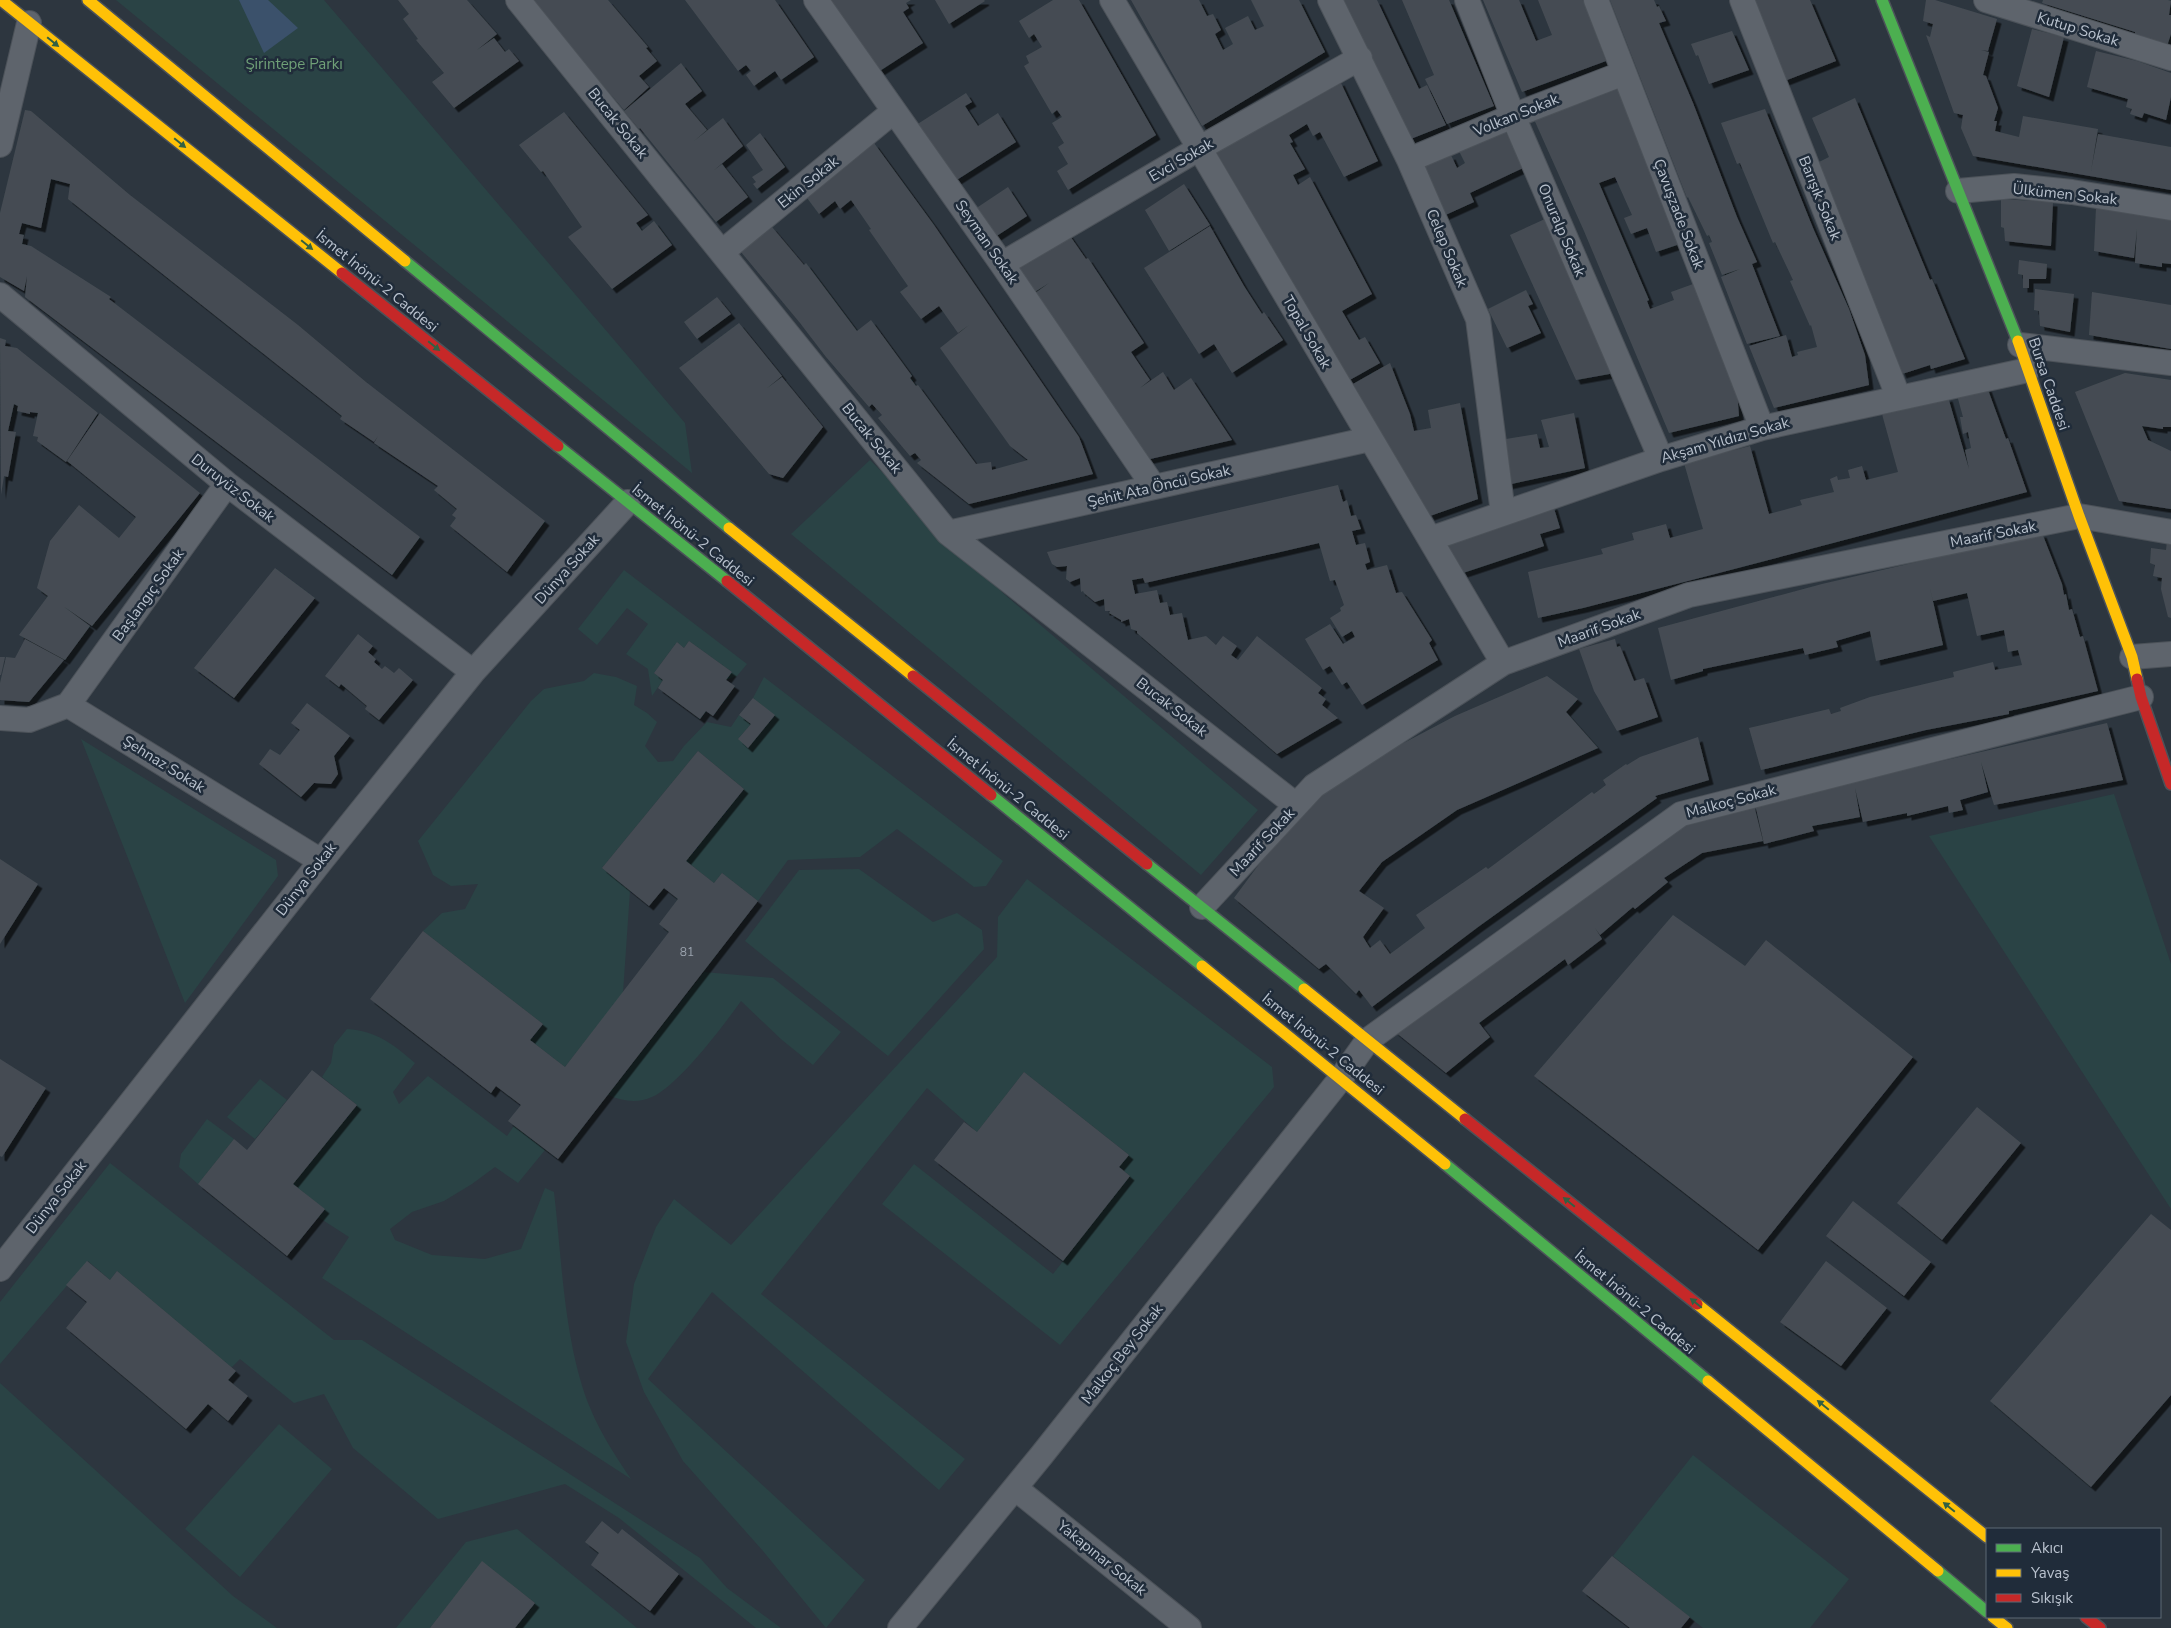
<svg xmlns="http://www.w3.org/2000/svg" width="2171" height="1628" viewBox="0 0 2171 1628" font-family="'Nunito Sans',sans-serif">
  <style>
    .green { fill: #2a4345 }
    .water { fill: #3b516b }
    .building { fill: #454c53; filter: url(#shadow) }
    .lines { fill: none; stroke-linecap: round; stroke-linejoin: round }
    .street-casing { stroke: #4c5259; stroke-width: 26 }
    .fast-casing { stroke: #4c5259; stroke-width: 14 }
    .slow-casing { stroke: #4c5259; stroke-width: 14 }
    .jam-casing { stroke: #4c5259; stroke-width: 14 }
    .street { stroke: #5e646c; stroke-width: 24 }
    .fast { stroke: #4caf50; stroke-width: 11 }
    .slow { stroke: #ffc107; stroke-width: 11 }
    .jam { stroke: #c62828; stroke-width: 11 }
    .oneway { fill: #326043 }
    .labels { text-anchor: middle; dominant-baseline: central; stroke-width: 5; stroke-linejoin: round; paint-order: stroke }
    .number-label { font-size: 12px; fill: #9ca4af }
    .street-label { font-size: 15px; fill: #b9c2ce; stroke: #202c3a }
    .park-label { font-size: 15px; fill: #6fa077; stroke: #202c3a }
  </style>
  <defs>
    <filter id="shadow"><feDropShadow dx="4.5" dy="4.5" stdDeviation="0" flood-color="#0009"/></filter>
  </defs>
  <rect width="100%" height="100%" fill="#2d363f"/>
  <path class="green" d="M116,0h208l361,423 7,50z
    M870,460l134,134 254,216 -57,65 -410,-341z
    M624,570l123,94 -10,12 -11,4 6,-8 -43,-31 -5,7 -7,-6 -23,31 9,7 -11,16 -4,-27 -22,-15 22,-30 -21,-16 -30,37 -19,-16z
    M594,673l22,4 21,9 -3,19 13,8 10,9 -12,24 13,16 15,-1 11,-15 23,-24 24,5 8,-12 12,9 -13,15 36,-24 -21,-17 11,-21 239,184 -17,25 -12,1 -77,-58 -37,28 -72,3 -30,41 -36,-28 -8,10 -28,-22 58,-72 -46,-38 -96,117 28,23 -7,102 -58,74 -35,-27 13,-16 -120,-93 19,-18 23,-4 13,-25 -27,2 -18,-11 -15,-34 113,-140 13,-12 40,-8z
    M81,739l195,121 2,16 -93,127z
    M2114,794l57,170v245l-242,-373z
    M859,869l74,53 24,-9 25,17 2,19 -96,107 -143,-115 54,-71z
    M1027,879l245,188 2,20 -214,258 -178,-141 32,-40 139,110 77,-98 -11,-9 10,-12 -105,-83 -47,60 -50,-44 -166,206 204,165 -26,31 -227,-198 -64,87 217,201 -39,48 -63,-77 -80,-90 -39,-69 -18,-50 8,-58 22,-57 18,-28 57,46 266,-288 1,-40z
    M704,972l69,6 68,54 -28,33 -31,-25 -41,-39c-17,24 -63,85 -89,96 -15,7 -30,4 -44,-2z
    M347,1029c30,2 46,15 68,34l-22,29 6,12 29,-28 79,60 7,-10 31,24 -27,33 -23,-16 -23,17 -28,17 -32,11 -22,17 5,11 37,15 53,4 36,-10 24,-61 9,4c8,68 10,154 37,218 10,24 25,47 40,69l-309,-201 27,-41 -31,-20 6,-8 -31,-25 64,-79 -35,-28 9,-14 3,-18z
    M260,1079l27,21 -32,39 -28,-22z
    M207,1119l27,20 -36,45 -19,-17 2,-13z
    M110,1163l224,177h28l338,218 27,30 54,40h-25l-137,-110 -54,-34 -127,35 -85,-71 -29,-54 -30,9 -54,-44 -9,9 -114,-97 -7,9 -22,-19 -88,103v-62z
    M0,1383l233,213 44,32h-277z
    M279,1424l53,45 -92,108 -55,-48z
    M1693,1455l156,124 -39,49h-107l-90,-72z
    M517,1529l120,99h-122l20,-25 -53,-41 -52,66h-34l70,-86z"/>
  <path class="water" d="M239,0h29l30,28 -34,25z"/>
  <path class="building" d="M398,0h69l30,34 -20,16 17,-12 11,14 4,-3 10,12 -65,47 -22,-26 12,-9 -28,-33 2,-1 -15,-20 6,-5z
    M530,0h78l40,47 -2,1 11,13 -18,15 10,11 -25,23z
    M685,0h90l39,57 -33,23 -6,-9 -21,15 -8,-11 5,-4 -5,-6 -8,6z
    M823,0h88l-5,3 3,5 -6,4 20,31 -48,31z
    M935,0h49l1,1 -36,23z
    M1053,0h26l77,135 -88,55 -11,-19 11,-7 -10,-17 6,-4 -12,-20 10,-6 -5,-7 -5,4 -28,-48 5,-3 -3,-7 16,-9 -8,-13 -5,4 -10,-17z
    M1131,0h68l8,16 6,-2 8,16 -6,4 8,16 10,-6 -8,-16 23,-12 7,14 9,-4 -13,-26h48l26,52 -123,74z
    M1333,0h44l42,89 8,-4 19,40 -43,17z
    M1402,0h47l45,106 -47,18 -22,-45 9,-4z
    M1483,0h36l17,41 16,-6 -14,-35h45l23,61 -84,31z
    M1610,0h44l3,7 2,-1 7,15 -7,2 34,80 44,114 20,45 -5,2 28,72 -33,8 -26,-67 19,-8 -18,6 -13,-32 3,-1 -3,-7 -2,1 -19,-39 -1,1z
    M1750,0h60l26,61 -54,21z
    M1926,0h9l62,19 -9,32 -7,-1 8,2 -6,23 3,1 12,32 -4,13h3l-2,10 24,6 4,-21 75,13 -7,42 7,-37 73,13v43l-198,-34 -12,-28 2,-13 -9,-2 -28,-78 4,2 3,-13 -10,-3z
    M2043,0h125l3,1 -2,14h2v19l-4,12 -32,-11v-3l-93,-29z
    M2032,29l32,8 -15,60 -32,-11z
    M1732,31l17,39 -40,14 -11,-29 -2,1 -5,-12z
    M2096,51l41,10 34,12v24l-5,23 -22,-7 -2,5 -12,-4 2,-5 -6,-2 2,-8 -41,-12z
    M681,63l21,28 -17,13 22,26 -13,11 29,-23 20,28 -30,25 9,-7 26,33 -32,25 -76,-94 -1,1 -15,-18z
    M1340,81l38,80 -34,16 -24,-45 -7,4 -6,-12 -18,11 4,7 -3,1 15,26 -12,6 5,10 12,-8 62,117 -30,17 17,29 6,-3 15,26 -32,18 -32,-55 2,-1 -104,-177z
    M1616,84l64,160 -24,8 -9,-24 -16,6 -7,-16 8,-3 -17,-38 -16,6 50,117 -2,1 3,8 24,-9 -3,-8 25,-9 41,108 2,25 -70,17 -85,-202 -51,-114z
    M966,93l6,9 -7,4 13,20 20,-13 18,29 -64,41 -39,-56z
    M1855,98l75,182 2,-1 33,80 -34,10 -1,-4 -28,9 -85,-211 12,-6 -17,-39z
    M1765,109l48,119 36,81 16,46 4,30 -95,23 -25,-62 37,-11 6,22 6,-2 -1,-3 20,-5 -6,-22 -1,1 -20,-45 3,-1 -18,-38 -2,1 -33,-80 -3,1 -16,-41z
    M25,110l6,1 99,84 168,130 68,57 179,139 -38,51 -57,-46 6,-8 -4,-3 5,-6 -23,-19 4,-4 -64,-43 4,-7 -4,6 -34,-23 2,-3 -274,-217 2,-15 -19,-5 -10,49 -19,-5 -3,11 5,1 -2,9 9,2 80,51 -2,2 311,238 -28,38 -367,-278 2,-21 -3,15 -24,-14v-64z
    M564,112l84,103 -12,8 6,8 12,-10 18,24 -60,44 -44,-52 14,-10 -39,-56 -2,1 -22,-27z
    M1504,128l19,40 -53,25 4,9 -33,15 -24,-47 34,-15 6,13 8,-5 -8,-16z
    M760,133l25,34 -28,22 -4,-5 3,-2 -4,-5 11,-7 -17,-25z
    M874,143l60,82 145,212 14,37 -124,30 -52,-41 4,-3 -6,-7 -5,3 -32,-38 4,-3 -10,-11 -3,3 -43,-50 -26,-34 -59,-71 31,-25 32,38 2,-2 51,68 14,-11 41,56 -2,2 6,8 2,-1 58,79 15,-2 1,8 36,-10 -18,-14 -70,-98 29,-23 -11,8 -19,-27 -18,13 -21,-27 8,-6 -39,-56 2,-1 -20,-29 -11,9 -5,-8 -16,13 -12,-16z
    M1184,184l26,41 -41,26 -24,-41z
    M1008,187l19,29 -35,23 -20,-28z
    M2001,199l52,3 -2,44 -46,-5 -1,-13 -3,-1z
    M2096,208l75,10v46l-9,-1v4l-27,-4 2,-34 -3,29 -40,-7z
    M1545,219l44,99 26,55 -39,7 -66,-145z
    M1210,226l34,60 18,28 2,-2 19,28 -51,33 -18,-29 -15,10 -55,-86z
    M1068,233l18,26 2,-1 56,85 -13,9 19,28 -10,8 23,-16 11,18 17,-12 41,62 -86,20 -115,-164 18,-13 -19,12 -18,-26z
    M2019,260l28,4 -1,15h-17v9h-6v-13l-5,-1z
    M2035,289l39,5 -4,38 -30,-6 -1,-15 -5,-1z
    M1526,290l7,14 -5,2 13,27 -34,15 -19,-39z
    M2092,292l79,13v44l-82,-14z
    M717,297l14,17 -34,25 -13,-17z
    M739,323l43,53 -16,13 16,-12 41,50 -40,51 -14,-4 -90,-106z
    M0,338l6,2 -1,6 12,2 81,65 -32,49 -29,-21 1,-4 -5,-1 5,-23 -8,-1v2l-13,-3 1,-5 -4,-2 -6,27 8,1 -8,45 -4,-1 -3,19z
    M1390,363l20,51 4,17 17,-3 -3,-18 32,-7 18,96 -48,17 -77,-132z
    M2125,373l46,7v47h-8v2l-21,-3 6,14 23,11v58l-52,-8 -44,-109z
    M1987,387l19,52 2,-1 19,54 -312,82 -4,-14 4,14 -132,34 -45,10 -10,-46 75,-18 -2,-5 33,-9 -2,-7 34,-9 4,14 33,-9 -19,-66 66,-17 19,68 33,-9 -2,-5 34,-8 -4,-13 7,-3 1,4 12,-2 -2,-8 14,-4 4,14 32,-8 -16,-58 66,-17 21,72 -4,-19 6,-2 -3,-16 -5,2 -3,-17h3l-6,-22z
    M100,413l100,80 -108,133 -29,-20 27,20 -25,34 -46,-25 29,-39 -11,-8 13,-47 29,-36 40,33 17,-21 -69,-56z
    M1574,413l11,55 -78,17 -7,-45 37,-6 3,14 9,-1 -8,-27z
    M1338,485l5,17 4,-2 4,16 5,-1 5,14 -9,2 4,14 9,-2 5,19 -5,2 2,6 20,-5 9,28 6,-1 30,48 -3,3 9,17 -76,45 -15,-23 -5,3 -12,-19 -7,4 -18,-31 25,-15 13,20 12,-7 -3,-6 -10,6 -12,-19 11,-7 -1,-3 4,-3 -9,-25 -5,1 -11,-38 -174,40 -2,-5 -11,2 3,14 22,-4 3,13 7,-1 3,13 12,-2 6,27 18,-4 10,9 7,-9 14,10 -6,9 7,5 19,-24 65,52 -4,5 8,6 -4,6 16,13 -61,36 -140,-121v-2l-6,-2 -2,-10 -8,3v-2l-12,-7 1,-2h-5l-1,-12 -9,3 -11,-9 -1,-2 -2,1 -1,-14 -10,4 -4,-3 1,-13 -10,1 -5,-3 -5,-12z
    M1553,505l7,23 -20,6 4,12 -81,27 -17,-29z
    M2042,533l20,51 2,11 2,-1 3,16 3,-1 8,28 3,-1 15,55 -89,20v3l-83,16 -165,40 -12,-42 80,-19 2,5 10,-3 -1,-3 30,-11 84,-20 -1,-5 40,-10 2,8 27,-5 -4,-15 -10,2 -4,-22 -27,6 -10,-43 -34,8 -4,-17 14,61 -67,16 -6,-30 -34,10 2,6 -33,8 -2,-7 -100,21v2l-32,9 -13,-52 164,-44z
    M2167,541l4,1v76l-3,-1 -7,-28 1,-11 -9,-2 2,-11 -5,-2 1,-15 15,2z
    M275,568l40,30 -81,100 -40,-30z
    M358,634l15,12 -5,6 8,7 -2,3 8,7 3,-3 9,7 5,-5 14,12 -34,40 -14,-11 2,-3 -26,-22 -2,3 -14,-11z
    M25,639l39,21 -35,42 -29,-2v-17l6,-26 9,1z
    M1615,639l2,8 3,-1 14,35 10,-3 14,39 -41,14 -23,-40 -15,-42z
    M689,641l43,31 -6,8 9,6 -22,30 -7,-5 -6,8 -42,-31 5,-8 -9,-7 23,-31 7,6z
    M0,657h5l-4,18h-1z
    M1547,676l31,23 -12,13 32,36 -141,62 -75,52 -23,29 25,17 -21,29 7,11 10,-8 10,14 35,-26 -9,-13 70,-48 2,2 104,-77 2,2 12,-9 -3,-5 23,-16 1,1 13,-8 58,-20 11,43 -54,16 2,2 -179,129 -106,80 -13,-17 -3,4 -30,-30 -7,5 -85,-71 55,-74 37,-36 53,-32 76,-40z
    M753,698l22,17 -27,33 -10,-9 13,-15 -12,-9z
    M307,703l43,33 -16,20 4,18 -7,10 -17,-1 -13,14 -42,-33 11,-15 10,6 20,-25 -9,-7z
    M2107,723l16,57 -129,25 -13,-43 7,30 -28,8 3,10 -14,3 -1,-7 -41,10v-3l-44,9 -8,-34 5,29 -48,9 2,5 -50,13 -9,-40z
    M698,751l46,38 -58,72 28,22 8,-10 36,28 -200,258 -50,-38 13,-16 -25,-19 -5,7 -121,-94 53,-68 120,93 -13,16 35,27 104,-135 -10,-8 19,-25 -14,-11 -15,18 -47,-38z
    M1754,805l9,36 -61,12 -38,25 4,4 -33,27 -2,-2 -33,28 -5,-7 7,11 -34,26 -3,-6 -86,64 11,14 -44,36 -52,-42 288,-209z
    M0,859l38,25 -38,60z
    M1673,915l72,51 21,-26 147,117 -155,193 -224,-174z
    M0,1059l46,29 -44,69 -2,-1z
    M312,1070l45,35 -64,79 32,25 -38,47 -89,-72 36,-45 13,11z
    M1024,1072l105,83 -10,12 11,9 -67,85 -129,-101 30,-38 13,10z
    M1977,1107l44,36 -79,97 -45,-37z
    M1853,1201l78,61 -27,34 -78,-60z
    M2151,1214l20,16v165l-80,92 -101,-86z
    M87,1261l23,19 7,-9 119,100 -8,9 20,16 -20,25 -20,-17 -22,25 -120,-101 21,-26 -21,-17z
    M1826,1261l61,47 -46,58 -61,-44z
    M602,1521l16,13 4,-5 57,45 -29,37 -59,-46 8,-12 -14,-11z
    M1612,1556l78,61 -9,11h-51l-48,-37z
    M482,1561l53,42 -20,25h-85z"/>
  <g class="lines">
    <g class="street-casing">
      <path id="street" d="M518,0l430,533 348,272
        M816,0l186,264 152,223
        M1112,0l391,663
        M1330,0l79,160 69,159 25,194
        M1467,0l46,116 148,343
        M1596,0l166,428
        M1742,0l156,396
        M1986,0l185,58
        M0,145l29,-122
        M1409,160l104,-44 111,-43
        M1958,191l56,-5 58,6 99,16
        M722,252l172,-141
        M1002,264l198,-116 160,-90
        M0,295l227,189 246,188
        M2020,345l151,18
        M948,533l422,-94
        M1430,539l231,-80 101,-31 266,-58
        M2132,657l39,-3
        M68,705l159,-221
        M0,718l29,2 39,-15 253,156
        M1202,907l112,-121 189,-123 186,-68 390,-79 92,16
        M0,1269l321,-408 152,-189 155,-170
        M1015,1488l174,140
        M900,1628l141,-172 300,-378 27,-38 313,-226 460,-117"/>
    </g>
    <g class="fast-casing">
      <path id="fast" d="M1882,0l136,341
        M405,261l324,267
        M558,446l169,135
        M991,795l211,171
        M1147,864l157,125
        M1445,1164l263,217
        M1938,1571l49,41"/>
    </g>
    <g class="slow-casing">
      <path id="slow" d="M1,0l341,273
        M88,0l317,261
        M2018,341l61,175 53,141 5,22
        M729,528l184,148
        M1202,966l243,198
        M1304,989l161,130
        M1697,1304l290,233
        M1708,1381l230,190
        M1993,1617l14,11"/>
    </g>
    <g class="jam-casing">
      <path id="jam" d="M342,273l216,173
        M727,581l264,214
        M913,676l234,188
        M2137,679l4,18 30,87
        M1465,1119l232,185
        M2086,1617l14,11"/>
    </g>
    <use href="#street" class="street"/>
    <use href="#fast" class="fast"/>
    <use href="#slow" class="slow"/>
    <use href="#jam" class="jam"/>
  </g>
  <defs><path id="oneway-solid" d="M-6-.8H1V-3.2L6.5 0L1 3.2V.8H-6Z" transform="scale(1.25)"/></defs>
  <g class="oneway">
    <use href="#oneway-solid" transform="translate(53 42) rotate(39)"/>
    <use href="#oneway-solid" transform="translate(180 143) rotate(39)"/>
    <use href="#oneway-solid" transform="translate(307 245) rotate(39)"/>
    <use href="#oneway-solid" transform="translate(434 346) rotate(39)"/>
    <use href="#oneway-solid" transform="translate(1569 1202) rotate(-141)"/>
    <use href="#oneway-solid" transform="translate(1696 1303) rotate(-141)"/>
    <use href="#oneway-solid" transform="translate(1823 1405) rotate(-141)"/>
    <use href="#oneway-solid" transform="translate(1949 1507) rotate(-141)"/>
  </g>
  <g class="labels">
    <g class="number-label">
      <text x="687" y="952">81</text>
    </g>
    <g class="street-label">
      <text transform="translate(2078 29) rotate(17)">Kutup Sokak</text>
      <text transform="translate(1516 115) rotate(-22)">Volkan Sokak</text>
      <text transform="translate(618 123) rotate(51)">Bucak Sokak</text>
      <text transform="translate(1181 160) rotate(-30)">Evci Sokak</text>
      <text transform="translate(808 182) rotate(-39)">Ekin Sokak</text>
      <text transform="translate(2065 194) rotate(6)">Ülkümen Sokak</text>
      <text transform="translate(1820 198) rotate(68)">Barışık Sokak</text>
      <text transform="translate(1679 214) rotate(69)">Çavuşzade Sokak</text>
      <text transform="translate(1562 230) rotate(67)">Onuralp Sokak</text>
      <text transform="translate(987 242) rotate(55)">Seyman Sokak</text>
      <text transform="translate(1447 248) rotate(67)">Celep Sokak</text>
      <text transform="translate(377 281) rotate(39)">İsmet İnönü-2 Caddesi</text>
      <text transform="translate(1307 332) rotate(60)">Topal Sokak</text>
      <text transform="translate(2049 384) rotate(71)">Bursa Caddesi</text>
      <text transform="translate(872 438) rotate(51)">Bucak Sokak</text>
      <text transform="translate(1725 440) rotate(-16)">Akşam Yıldızı Sokak</text>
      <text transform="translate(1159 486) rotate(-13)">Şehit Ata Öncü Sokak</text>
      <text transform="translate(233 488) rotate(38)">Duruyüz Sokak</text>
      <text transform="translate(1993 534) rotate(-11)">Maarif Sokak</text>
      <text transform="translate(693 535) rotate(39)">İsmet İnönü-2 Caddesi</text>
      <text transform="translate(567 569) rotate(-48)">Dünya Sokak</text>
      <text transform="translate(148 595) rotate(-54)">Başlangıç Sokak</text>
      <text transform="translate(1599 628) rotate(-20)">Maarif Sokak</text>
      <text transform="translate(1172 707) rotate(38)">Bucak Sokak</text>
      <text transform="translate(164 764) rotate(32)">Şehnaz Sokak</text>
      <text transform="translate(1008 789) rotate(39)">İsmet İnönü-2 Caddesi</text>
      <text transform="translate(1731 801) rotate(-15)">Malkoç Sokak</text>
      <text transform="translate(1262 842) rotate(-47)">Maarif Sokak</text>
      <text transform="translate(306 879) rotate(-52)">Dünya Sokak</text>
      <text transform="translate(1323 1044) rotate(39)">İsmet İnönü-2 Caddesi</text>
      <text transform="translate(56 1197) rotate(-52)">Dünya Sokak</text>
      <text transform="translate(1635 1302) rotate(40)">İsmet İnönü-2 Caddesi</text>
      <text transform="translate(1122 1354) rotate(-52)">Malkoç Bey Sokak</text>
      <text transform="translate(1102 1558) rotate(39)">Yakapınar Sokak</text>
    </g>
    <g class="park-label">
      <text x="294" y="64">Şirintepe Parkı</text>
    </g>
  </g>
  <rect x="1986" y="1528" width="175" height="90" fill="#202c3a" stroke="#5d6875"/>
  <rect x="1996" y="1544" width="25" height="8" fill="#4caf50" stroke="#5d6875"/>
  <text x="2031" y="1553" font-size="15" fill="#b9c2ce">Akıcı</text>
  <rect x="1996" y="1569" width="25" height="8" fill="#ffc107" stroke="#5d6875"/>
  <text x="2031" y="1578" font-size="15" fill="#b9c2ce">Yavaş</text>
  <rect x="1996" y="1594" width="25" height="8" fill="#c62828" stroke="#5d6875"/>
  <text x="2031" y="1603" font-size="15" fill="#b9c2ce">Sıkışık</text>
</svg>
